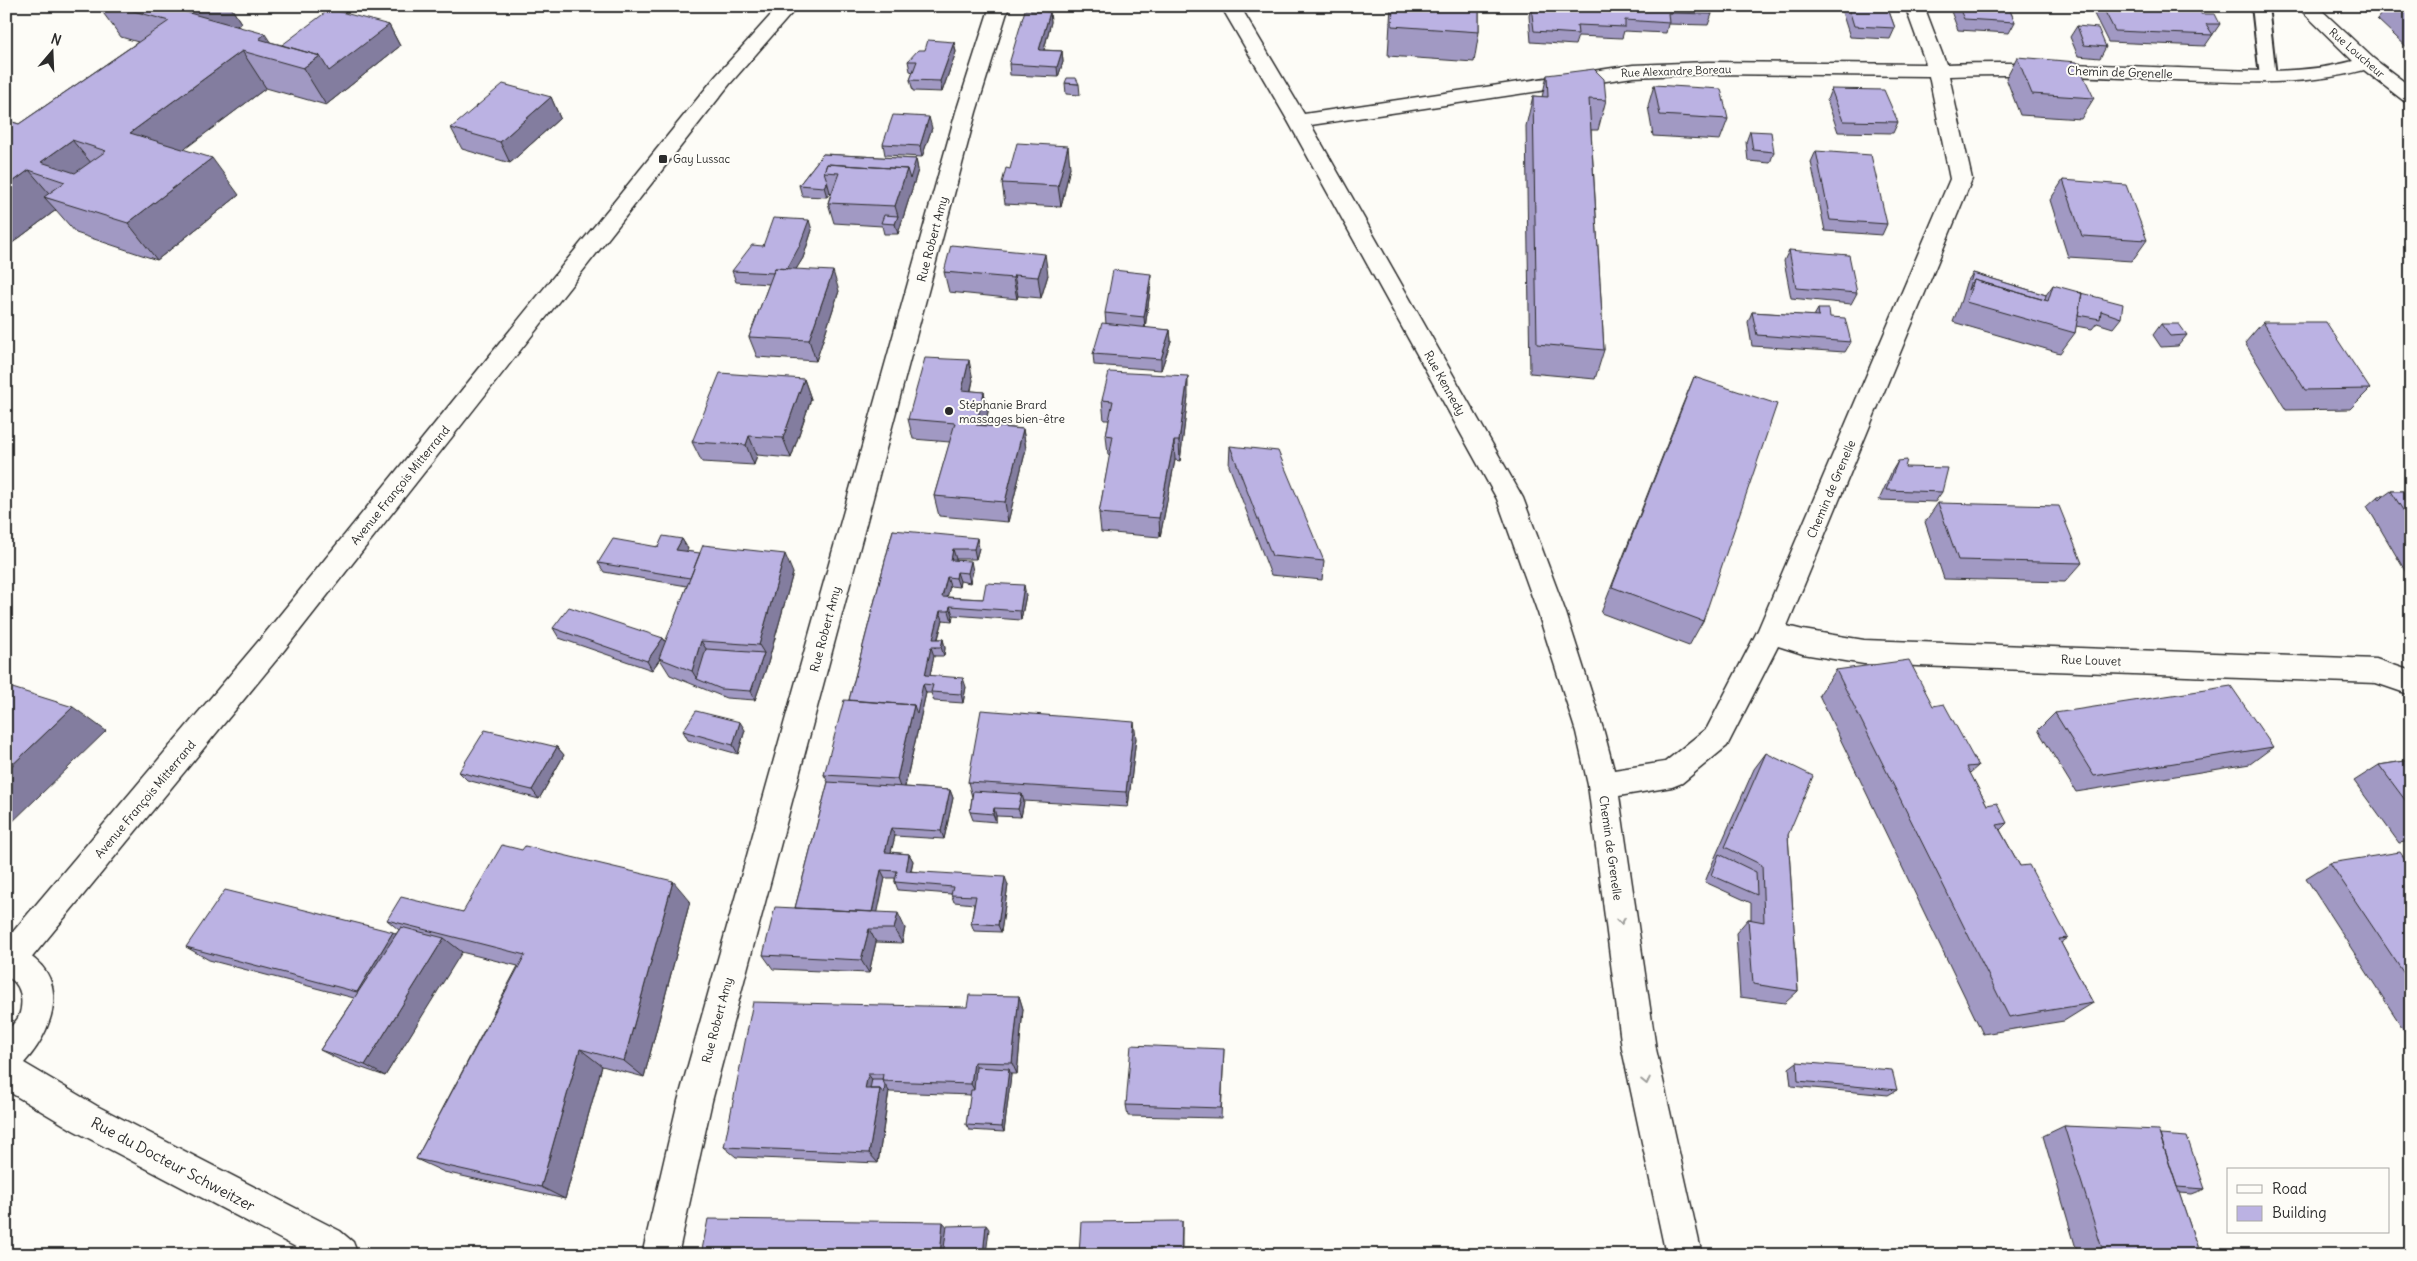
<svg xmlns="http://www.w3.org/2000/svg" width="2417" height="1261" viewBox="0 0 2417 1261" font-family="Delius,sans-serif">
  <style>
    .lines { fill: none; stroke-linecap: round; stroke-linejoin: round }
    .lane-casing { stroke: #2b2b2b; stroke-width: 4 }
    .street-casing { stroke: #2b2b2b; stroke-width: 3 }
    .secondary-casing { stroke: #2b2b2b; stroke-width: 3 }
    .lane { fill: #fdfcf7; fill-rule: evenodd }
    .street { fill: #fdfcf7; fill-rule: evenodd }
    .secondary { fill: #fdfcf7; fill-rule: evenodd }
    .wall { fill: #a199c3; stroke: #2b2b2b }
    .shaded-wall { fill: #837d9f; stroke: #2b2b2b }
    .building { fill: #bbb2e3; stroke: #2b2b2b; fill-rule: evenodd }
    .oneway { stroke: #9e9e9b }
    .poi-dot { fill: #2b2b2b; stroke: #fdfcf7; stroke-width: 2 }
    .labels { text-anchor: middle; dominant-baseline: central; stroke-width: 4; stroke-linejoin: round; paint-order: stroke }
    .far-street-label { font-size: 11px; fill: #2b2b2b; stroke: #fdfcf7 }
    .far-poi-label { font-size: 11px; fill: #2b2b2b; stroke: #fdfcf7; text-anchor: start }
    .street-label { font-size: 12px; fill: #2b2b2b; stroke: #fdfcf7 }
    .poi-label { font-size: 12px; fill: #2b2b2b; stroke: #fdfcf7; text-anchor: start }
    .near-street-label { font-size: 15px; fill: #2b2b2b; stroke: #fdfcf7 }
  </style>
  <rect width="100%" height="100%" fill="#fdfcf7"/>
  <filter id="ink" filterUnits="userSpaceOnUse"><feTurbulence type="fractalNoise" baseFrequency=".02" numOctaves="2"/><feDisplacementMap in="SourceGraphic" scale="10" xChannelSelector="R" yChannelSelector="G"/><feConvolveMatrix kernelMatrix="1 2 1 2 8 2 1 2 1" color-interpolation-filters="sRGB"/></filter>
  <g filter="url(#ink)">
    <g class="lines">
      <g class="lane-casing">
        <path id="lane" d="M2252,6h16l8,71 -2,3h-12l-2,-3z"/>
      </g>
      <g class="street-casing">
        <path id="street" d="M779,6h19l-69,79 -447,568 -262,319 -11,5 -3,-2v-35l256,-303 453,-560z
          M990,6h19l-33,106 -264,989 -34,154h-36l36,-154 278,-989z
          M1221,6h19l64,108 329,-49 75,-3 218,2 -21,-58h19l22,58c77,-3 155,1 232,4 58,2 119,8 175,-7l-56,-55h20l57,53 37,28v16l-7,-2 -40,-31c-63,17 -126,12 -190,10 -75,-3 -150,-7 -225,-4l23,103 -185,447 16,4 61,10 512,19 35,12v24l-35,-12 -512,-19 -61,-10 -25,-8 -51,100 -45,37 -10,4 -53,9 37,253 46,206h-36l-44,-206 -34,-264 -12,-53 -38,-119 -41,-114 -209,-378zM1708,74l221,2 21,103 -192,451 -51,98 -42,34 -51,8 -10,-38 -38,-119 -43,-115 -212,-373 322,-48z"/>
      </g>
      <g class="secondary-casing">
        <path id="secondary" d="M6,946c65,17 55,76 18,117l73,43 243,125 13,11 5,13h-47l-238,-125 -67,-40c0,-18 -2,-37 0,-54 1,-8 10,-13 13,-20 5,-14 3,-34 -13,-39z"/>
      </g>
      <use href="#lane" class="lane"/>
      <use href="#street" class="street"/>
      <use href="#secondary" class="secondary"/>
    </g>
    <path class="wall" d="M98,6h132l11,17 -4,3 33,16 12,3 107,-20 11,21 -74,59 -60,-17 -82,61 55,46 -82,65 -81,-27 -20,-23 -45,34 -5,-2v-122l13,4 119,-82 -17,-5z
      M1391,6h88v26l-5,30 -86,-6z
      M1531,6l42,1v-1h136l3,8 -4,11 -40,-1 -2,9 -42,-2 -2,7 -44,-2 -3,9 -44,-3 -2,-26z
      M1840,6h47l8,22 -5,11 -40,-2z
      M1949,6h59l7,16 -6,11 -51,-3z
      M2099,6h108l-1,2 -8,-1 3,7 19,10 -15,22 -97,-4 -14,-28z
      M2387,6h24v45l-34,-32z
      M1050,12l1,10 -7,28 18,1 1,11 -5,15 -48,-2 -1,-11z
      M2077,26l29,21 -6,11 -22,-2 -8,-19z
      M954,42l2,10 -14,40 -29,-1 -3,-11 3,-8 -3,-1 -2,-10 17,-11z
      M2017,57l77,41 -13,21 -61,-4 -14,-37z
      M1547,75l59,25 -8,30h-7l13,220 -9,29 -65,-6 -4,-247 7,-30 9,1z
      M1065,83l14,1 1,11 -14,-1z
      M1654,85l74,34 -8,21 -67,-4 -5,-30z
      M1831,89l67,33 -5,11 -55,-1 -11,-32z
      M551,97l9,21 -50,45 -48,-14 -11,-21z
      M932,128l-10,29 -37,-2 -2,-11z
      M1750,131l24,21 -4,11 -22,-2 -2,-19z
      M1816,151l71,73 -5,11 -57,-4 -14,-69z
      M823,154l93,5 2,11 -20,64h-14l-2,-8 -48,-3 -6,-20 3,-10 -1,-1 -3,5 -25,-1 -3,-11z
      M1070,167l-9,40 -56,-3 -3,-21z
      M2063,180l84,60 -15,21 -64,-4 -18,-57z
      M812,230l-9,28 -7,11 43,22 -23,70 -59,-4 -8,-20 20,-53 -33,-2 -4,-11 31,-25z
      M1789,250l68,43 -6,11 -60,-6 -7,-37z
      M944,272l104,3 -7,23 -23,-2 -1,3 -68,-7z
      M1973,273l73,22 7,-10 68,33 -8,10 -16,-5 -5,6 -16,-3 -1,7 -15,20 -107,-31 8,-22 5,-17z
      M1151,284l-6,44 25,2 1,11 -10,29 -67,-5 -1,-11 13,-30 -1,-11z
      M1818,309l12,8 21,25 -6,10 -93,-6 -4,-24 4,-10 62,4z
      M2263,322l107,67 -20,20 -64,1 -41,-67z
      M2161,324l26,11 -9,11 -17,1 -8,-12z
      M1694,377l9,244 -14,25 -88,-33 81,-207z
      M804,379l7,20 -20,59 -34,-3 -3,10 -52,-3 -10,-20z
      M973,380l-2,11 13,1 4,20 -3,13 38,4 3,20 -18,73 -69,-6 -5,-20 16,-54 -37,-3 -5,-20z
      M1188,396l-8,65 -5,-1 -15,77 -59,-5 -2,-19 11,-58h-2l-2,-20 3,-15h-5l-2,-20z
      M1230,446l94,115 -2,19 -51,-5 -42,-109z
      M1898,461l7,6 37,25 -7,10 -56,-2 13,-29z
      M2391,491h20v90l-44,-75 11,-10h6z
      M1938,503l144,60 -17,19 -121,-3 -19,-57z
      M893,530l86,18 -3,11h-20v1l17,11 -3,12 -10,-2 -1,6 -9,-1 -3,11 36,2 43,-4 -5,25 -68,-5 -1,6 -9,-1 -5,19h5l2,9 -1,8h-10l-4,19 36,12 -3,16 -29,-2 -3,-8h-5l-21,94 45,3 3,8 -9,41 -49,-3 -4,16 18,2 4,7 -2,10 97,14 -7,47 -27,-1 -3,-8 3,-19 -20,-2 -3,-8 -53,-4 -3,-8v-4h-10l-8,34 28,16 -3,15 -26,-1 -7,31 -96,-4 -10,-14 32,-47 33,-126 -4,-7 25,-75z
      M682,539l6,10 -2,2 107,22 -25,90 -13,37 -29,-2 -56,-23 -10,-16 -8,11 -93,-32 -6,-10 110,10 3,4 21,-56 -83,-14 -6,-9z
      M1836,670l97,36 45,60 -8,7 17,32 20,18 -7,7 20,36 48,72 -7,5 32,60 -29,18 -81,13 -164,-339z
      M2055,713l218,34 -23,17 -174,28 -38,-62z
      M745,730l-7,24 -50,-14 -5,-9z
      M1136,738l-8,69 -104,-6 -3,16 -25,-1v6l-23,-2 -3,-8 2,-15 -4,-15z
      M557,747l7,8 -25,44 -72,-19 -8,-8z
      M1766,753l22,82 10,156 -13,12 -45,-6 -4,-64 12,-14h3v-16l-46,-21 8,-20 41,-93z
      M2411,760v81l-12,2 -45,-62 25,-16z
      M2330,863l81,5v173l-105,-163z
      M690,901l-46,176 -42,-11 -37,133 -121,-27 -28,-13 102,-193 -57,-14 -76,124 -43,-15 -22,-11 34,-52 -145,-38 -23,-13 210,-13 3,-4 -12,-10 76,-8z
      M1019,996l4,13 -6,65h-6l-7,58 -35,-2 -3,-5 5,-30 -81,-3 -1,-1 -11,72 -142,-6 -12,-10 243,-140z
      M1224,1049l-3,69 -93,-2 -2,-11z
      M1797,1062l100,28 -9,5 -97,-9 -2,-18z
      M2064,1126l96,9 45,54 -13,5 -13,-1 21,62h-122l-35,-119z"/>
    <path class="shaded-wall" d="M189,6h41l11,17 -34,25 -25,-37z
      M1050,12l1,10 -10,39 -2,-11z
      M389,25l11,21 -74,59 -23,-37 17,-12z
      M265,34l15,23 -21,-18z
      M954,42l2,10 -14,40 -2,-11z
      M242,51l24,37 -108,81 -28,-36z
      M1062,51l1,11 -5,15 -1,-10z
      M551,97l9,21 -50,45 -10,-21z
      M929,117l3,11 -10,29 -2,-11z
      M72,140l30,36 -37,6 -24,-20z
      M1068,146l2,21 -9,40 -3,-21z
      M212,158l27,37 -82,65 -29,-37z
      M916,159l2,11 -20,64 -3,-10 3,-8 -3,-10 12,-37z
      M29,170l26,30 -11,-3 12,13 -45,34 -5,-5v-52z
      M827,181l3,11 -3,5 -3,-10z
      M809,220l3,10 -9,28 -16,26 -3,-10z
      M1045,254l3,21 -7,23 -3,-21z
      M833,271l6,20 -23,70 -7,-21z
      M1151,274v10l-6,44 -1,-11z
      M1014,275l4,21 -1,3 -4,-21z
      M1170,330l1,11 -10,29v-11z
      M969,360l4,20 -7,30 -4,-20z
      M1188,376v20l-8,65 -1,-20z
      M804,379l7,20 -20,59 -8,-20z
      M984,392l4,20 -8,33 -4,-20z
      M1023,429l3,20 -18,73 -3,-20z
      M749,436l8,19 -3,10 -8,-20z
      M1174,441l1,19 -15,77 -1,-19z
      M977,538l2,10 -3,11 -2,-10z
      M682,539l6,10 -6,10 -6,-9z
      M953,549l3,10 -2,11 -3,-10z
      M785,554l8,19 -25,90 -13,37 -4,-9 13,-38 -5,-8z
      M971,561l2,10 -3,12 -2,-10z
      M957,572l3,9 -1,6 -3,-9z
      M947,577l3,9 -5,20 -3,-9z
      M1024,585l2,10 -5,25 -1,-9z
      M950,606l3,9 -1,6 -3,-10z
      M940,611l3,9 -8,28 -2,-9z
      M663,638l6,9 -10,11 1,1 -8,11 -5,-9z
      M943,639l2,9 -1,8 -3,-9z
      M701,641l11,17 -15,21 -5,-8z
      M931,647l3,9 -6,28 -3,-9z
      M963,678l3,9 -3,16 -2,-9z
      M923,684l3,9 -23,102 -6,-16 17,-74z
      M73,707l33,24 -100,97v-57z
      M740,722l5,8 -7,24 -5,-9z
      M1134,722l2,16 -8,69 -2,-15z
      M557,747l7,8 -25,44 -7,-9z
      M950,790l3,8 -9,41 -3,-8z
      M1022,794l2,8 -3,15 -3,-8z
      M994,808l2,8v6l-3,-8z
      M891,828l4,8 -6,24 -4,-8z
      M909,854l4,7 -4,17 -3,-7z
      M881,870l4,8 -10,47 -4,-7z
      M1005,877l3,8 -7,47 -3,-7z
      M673,881l17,20 -46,176 -20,-16z
      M898,913l7,15 -3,15 -8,-14z
      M869,929l7,13 -7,31 -8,-13z
      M393,932l19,14 -35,58 -20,-12z
      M444,938l18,14 -77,124 -20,-11z
      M1019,996l4,13 -6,65 -5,-11z
      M580,1049l22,17 -37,133 -24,-12z
      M974,1062l5,11 -2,22 -6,-11z
      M1009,1069l2,6 -7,57 -2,-5z
      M868,1074l8,11 -2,9 -9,-5z
      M885,1085l4,6 -11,72 -9,-10 11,-64z
      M1182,1221v34h-1z
      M943,1222l7,8 -3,25h-7z
      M986,1225l3,4 -3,26h-3z"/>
    <path class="building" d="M116,6h73l-7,5 83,23 -6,5 61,17 -17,12 -61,-17 -112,82 82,25 -84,65 -84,-26 21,-15 -36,-12 -23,17v-67l13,4 150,-103zM72,140l34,11 -31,22 -34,-11z
      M1393,6h86v26l-87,-6z
      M1531,6l45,1 -1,-1h134l3,8 -44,-1 1,10 -44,-3v7l-48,-2 1,9 -44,-3z
      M1848,6h39l8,22 -41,-2z
      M1958,6h50l7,16 -51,-3z
      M2102,6h73l23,1 3,7h14l5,10h-14l7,11 -98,-4z
      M2402,6h9v9z
      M330,9l59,16 -60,46 -9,-15 -38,-11z
      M1025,10l25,2 -11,38 23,1 -5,16 -48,-3z
      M2077,26l21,2 8,19 -22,-2z
      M928,40l26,2 -14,39 -30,-1 7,-19h-9l10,-11h7z
      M2017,57l60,5 17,36 -62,-4z
      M1594,69l10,10 2,21 -17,-1 15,251 -67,-6 -4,-248 15,1 -1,-22z
      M1067,78h9l3,6 -14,-1z
      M503,84l48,13 -51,45 -49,-14z
      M1654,85l67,4 7,30 -68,-4z
      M1831,89l53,1 14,32 -55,-1z
      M893,115l36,2 -9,29 -37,-2z
      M1750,131l21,1 3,20 -21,-2z
      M1017,143l51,3 -10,40 -56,-3 4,-15 4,1z
      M1816,151l55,4 16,69 -57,-4z
      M823,154l93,5 -6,20 -3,-10 -80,-5 -3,8 3,9 -3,6 -25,-2z
      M827,164l80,5 -12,37 -67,-3 11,-30 -15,-1z
      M2063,180l63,5 21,55 -65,-4z
      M884,215l14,1 -3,8 -14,-1z
      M773,218l36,2 -10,27 -12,22 -12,-1 -2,5 -41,-2 20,-26 11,1z
      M951,245l94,9 -7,23 -24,-2 -1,3 -69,-6z
      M1789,250l60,5 8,38 -61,-5z
      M775,268l58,3 -24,69 -60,-3z
      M1113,270l38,4 -7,43 -39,-4z
      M1973,273l73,22 -1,5 -71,-20 -6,10z
      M1974,280l74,21 5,-16 29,8 -7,40 -109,-31z
      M2077,292l46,12 -2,14 -20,-7 -1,8 -22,-4 4,-22z
      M1818,309h11l1,8 15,1 6,24 -94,-7 -5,-23 67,4z
      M2263,322h63l44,67 -65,1z
      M1102,323l68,7 -9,29 -68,-5z
      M2161,324h18l8,11 -17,1z
      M925,358l44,2 -7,30 22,2 -8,33 47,4 -18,73 -71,-6 21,-73 -47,-4z
      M1109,372l79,4 -9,65h-5l-15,77 -60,-5 14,-77 -7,-1 7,-34 -11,-1z
      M720,373l84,6 -21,59 -34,-2 -3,9 -54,-3z
      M1694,377l83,27 -74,217 -91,-34z
      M1230,446l48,5 46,110 -52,-5z
      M1907,460l-2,7 43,1 -6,24 -56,-2 12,-29z
      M2391,491h20v32z
      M2378,496h6l-4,4z
      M1938,503l121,3 23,57 -124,-3z
      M893,530l84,8 -3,11h-21l-2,11 20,1 -3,12 -11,-1 -1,6 -9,-1 -5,20 41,2 3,-16 38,2 -4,26 -70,-5 -1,5h-9l-7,28h10l-2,8h-10l-6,28 38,3 -2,16 -30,-2 2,-7 -10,-1 -6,30 -3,-9 -65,-5z
      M663,536l19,3 -6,11 24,3 -10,25 -92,-15 15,-24 45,8z
      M703,545l82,9 -26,91 -58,-4 -9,30 -33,-13z
      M569,607l94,31 -16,23 -94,-33z
      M706,649l58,4 -13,38 -30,-2 -24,-10z
      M1909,660l24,46 11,-2 34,62 -11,1 20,38 10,-2 10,20 -10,2 23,41 9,-1 39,73 -9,1 34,64 -84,14 -173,-347z
      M6,686l67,21 -67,64z
      M2231,686l42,61 -179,29 -39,-63z
      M844,700l70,5 -17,74 -73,-4z
      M981,710l153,12 -8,70 -158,-10z
      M696,711l44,11 -7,23 -50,-14z
      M485,730l72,17 -25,43 -73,-18z
      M1766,753l47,23 -25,59 10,156 -45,-7 -5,-65 16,3 -2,-57 -37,-18z
      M2411,760v48l-32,-43z
      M828,782l122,8 -9,41 -50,-3 -6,24 24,2 -3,17 99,6 -7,48 -27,-2 5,-27 -25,-1 2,-8 -58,-5 2,-11 -16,-1 -9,42 -77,-4z
      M973,791l49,3 -4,15 -24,-1 -1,6 -23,-2z
      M502,845l20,5 3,-4 148,35 -49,180 -44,-12 -39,138 -125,-28 109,-204 -138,-35 14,-23 62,15z
      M2400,852l11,16v116l-81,-121z
      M1719,854l37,18 1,23 -46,-20z
      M225,890l168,42 -36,60 -171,-45z
      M775,907l123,6 -4,16h-25l-8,31 -98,-5z
      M401,927l43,11 -79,127 -45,-15z
      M969,995l50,1 -7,67 -38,-1 -3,22 -89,-3 1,-7h-15l-3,15h15l-11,64 -145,-6 29,-145 214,5z
      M1131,1045l93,4 -3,59 -95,-3z
      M1797,1062l95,8 5,20 -99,-9z
      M976,1067l33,2 -7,58 -36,-2 5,-35h3z
      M872,1079h10l3,6 -1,9 -4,-5h-10z
      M2064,1126l94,4 42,125h-96z
      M2160,1135l27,2 18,52 -28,-2z
      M708,1219l235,3 -3,33h-239z
      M1182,1221l-1,34h-102l2,-33z
      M986,1225l-3,30h-40l4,-29z"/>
    <defs><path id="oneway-chevron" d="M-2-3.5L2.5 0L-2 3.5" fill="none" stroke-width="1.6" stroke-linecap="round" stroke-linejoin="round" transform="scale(1.25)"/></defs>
    <g class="oneway">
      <use href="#oneway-chevron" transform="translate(1621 921) rotate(82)"/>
      <use href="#oneway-chevron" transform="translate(1646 1081) rotate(78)"/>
    </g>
  </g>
  <g class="poi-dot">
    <rect x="658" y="154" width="10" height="10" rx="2.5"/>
    <circle cx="949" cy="411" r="5"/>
  </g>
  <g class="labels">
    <g class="far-street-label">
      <text transform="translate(2357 53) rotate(41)">Rue Loucheur</text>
      <text transform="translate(1676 71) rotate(-2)">Rue Alexandre Boreau</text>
    </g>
    <g class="far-poi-label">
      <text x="673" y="159">Gay Lussac</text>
    </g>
    <g class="street-label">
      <text transform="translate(2120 72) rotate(2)">Chemin de Grenelle</text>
      <text transform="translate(932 239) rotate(-75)">Rue Robert Amy</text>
      <text transform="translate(1445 383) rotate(61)">Rue Kennedy</text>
      <text transform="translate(400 485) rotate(-51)">Avenue François Mitterrand</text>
      <text transform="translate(1831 489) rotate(-67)">Chemin de Grenelle</text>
      <text transform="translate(825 629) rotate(-75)">Rue Robert Amy</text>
      <text transform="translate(2091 660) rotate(2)">Rue Louvet</text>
      <text transform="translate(145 799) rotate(-50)">Avenue François Mitterrand</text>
      <text transform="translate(1611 848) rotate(82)">Chemin de Grenelle</text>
      <text transform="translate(717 1020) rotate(-75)">Rue Robert Amy</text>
    </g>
    <g class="poi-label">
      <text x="959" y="404">Stéphanie Brard<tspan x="959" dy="14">massages bien-être</tspan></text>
    </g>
    <g class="near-street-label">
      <text transform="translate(173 1164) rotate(28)">Rue du Docteur Schweitzer</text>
    </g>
  </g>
  <rect width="2417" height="1261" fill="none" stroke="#fdfcf7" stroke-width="25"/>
  <rect x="12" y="12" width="2392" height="1236" fill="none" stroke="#2b2b2b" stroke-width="2" filter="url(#ink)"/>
  <rect x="2227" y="1168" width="162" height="65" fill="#fdfcf7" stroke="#a9a8a5"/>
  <rect x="2237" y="1185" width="25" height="8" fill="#fdfcf7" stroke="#a9a8a5"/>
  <text x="2272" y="1194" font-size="15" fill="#2b2b2b">Road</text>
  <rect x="2237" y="1206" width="25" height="15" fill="#bbb2e3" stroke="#a9a8a5"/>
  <text x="2272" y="1218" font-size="15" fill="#2b2b2b">Building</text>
  <g transform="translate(52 52) rotate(19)" stroke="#fdfcf7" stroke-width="4" paint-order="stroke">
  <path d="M0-4L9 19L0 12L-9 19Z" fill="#2b2b2b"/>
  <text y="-8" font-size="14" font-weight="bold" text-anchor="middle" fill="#2b2b2b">N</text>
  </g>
</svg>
